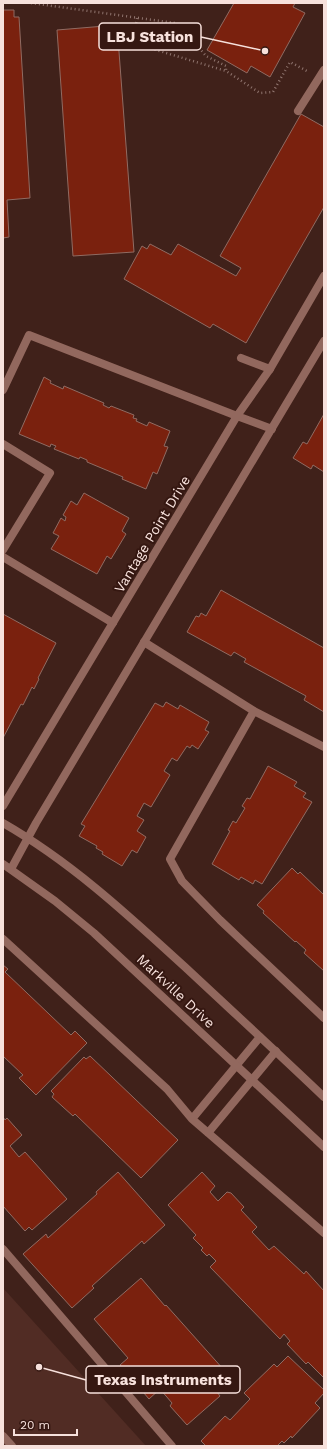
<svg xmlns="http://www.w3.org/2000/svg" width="327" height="1449" viewBox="0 0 327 1449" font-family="'Work Sans',sans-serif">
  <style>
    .built { fill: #512c24 }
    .building { fill: #7a210e; stroke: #906b62 }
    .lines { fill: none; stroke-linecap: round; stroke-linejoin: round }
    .path { stroke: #8f746e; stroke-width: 2.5; stroke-dasharray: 1 3; stroke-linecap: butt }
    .service { stroke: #92685e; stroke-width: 8 }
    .tertiary { stroke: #92685e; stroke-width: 8 }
    .labels { text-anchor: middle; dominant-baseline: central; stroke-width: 4; stroke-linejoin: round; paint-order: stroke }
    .street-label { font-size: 14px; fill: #f7e1dc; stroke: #351711 }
    .leader { fill: none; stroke: #f7e1dc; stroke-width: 1.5 }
    .callout-dot { fill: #f7e1dc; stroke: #351711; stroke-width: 1.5 }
    .callout { fill: #351711; stroke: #f7e1dc; stroke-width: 1.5 }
    .callout-label { font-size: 15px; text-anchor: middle; font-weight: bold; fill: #f7e1dc }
  </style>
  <rect width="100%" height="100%" fill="#40211a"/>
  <path class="built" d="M3,1288l143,158h-143z"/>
  <path class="building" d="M234,3h61l-2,4 12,6 -35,64 -19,-11 -4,7 -40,-23z
    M3,10h11v7h5l11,181 -23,2 2,37 -6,1z
    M117,25l17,227 -61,4 -16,-226z
    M301,114l23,13v80l-78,136 -33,-19 -3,4 -86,-49 18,-33 5,3 3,-5 21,11 7,-11 58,32 5,-8 -21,-12z
    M44,377l7,4 -1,2 13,6 1,-3 40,17 -1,2 6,3 2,-2 23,9 -1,3 4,1 -1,2 11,5 2,-4 21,9 -6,15 4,1 -11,27 -4,-2 -7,17 -24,-10 1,-2 -36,-15v-2l-7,-3 -1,2 -25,-10 2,-3 -5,-2 -1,3 -31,-13z
    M324,414v58l-11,-7 -2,4 -18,-11 10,-16 4,2z
    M84,493l45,25 -7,13 4,3 -15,25 -4,-3 -10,18 -46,-25 8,-13 -6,-3 8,-15 4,3 1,-4 -3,-2 8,-14 6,4z
    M221,590l103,58v64l-20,-12 2,-4 -62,-34 2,-3 -12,-7 -3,4 -44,-24 9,-16 3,1 2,-4 5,3z
    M3,614l53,29 -18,35 1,1 -5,10 -2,-2 -9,18 -2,-1 -18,34z
    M166,702l12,7 2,-4 29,17 -4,8 4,2 -11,17 -6,-4 -2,3 -3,-2 -10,15 -5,-3 -8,13 6,4 -19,32 -7,-4 -7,13 7,4 -7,11 9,6 -9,16 -5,-3 -10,16 -20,-12 1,-2 -7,-4 1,-2 -18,-10 6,-10 -4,-2 74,-121 8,4z
    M268,766l29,16 -3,4 12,7 -3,4 9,5 -50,82 -7,-4 -2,4 -12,-7 -2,3 -27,-16 18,-33 -2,-1 5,-9 3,2 9,-15 -3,-2 5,-8 3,1z
    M292,868l6,6 2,-2 24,23v76l-20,-18 2,-3 -10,-9 -1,1 -32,-29 1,-2 -7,-6z
    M3,965l5,4 -3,3 66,63 4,-4 12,12 -51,52 -17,-17 4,-3 -20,-19z
    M90,1056l88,84 -37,38 -66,-64 -2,2 -21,-19 2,-3 -3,-3 33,-34 2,2z
    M3,1117l2,3 2,-2 15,17 -12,11 9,11 6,-5 42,47 -35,31 -3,-3 -4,4 -22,-25z
    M118,1172l47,53 -21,19 -2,-3 -50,45 2,2 -22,20 -49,-54 23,-20 2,4 49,-44 -1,-2z
    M202,1172l13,14 -5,6 8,9 9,-9 4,1 13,14 -3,3 16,17 -5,5 17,18 5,-4 30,28 2,-3 18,20v87l-16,-16 -2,2 -19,-20 3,-3 -6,-7 -4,5 -70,-72 6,-6 -7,-7 -2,2 -6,-6 2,-2 -10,-10 3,-3 -28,-30z
    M141,1278l24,28 1,-1 66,74 -15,13 3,4 -33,29 -17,-19 2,-3 -12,-14 -11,10 -29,-34 8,-7 -34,-39z
    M288,1356l36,34v3l-9,10 5,5 -28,30 -1,-2 -7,7 -2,-2 -5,5h-71l-5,-5 24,-25 5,4 20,-21 -6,-6 30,-29 3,3z"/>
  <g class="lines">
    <path class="path" d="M31,3l144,20 9,7 22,26 20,10v5l34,22 13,-1 17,-30 17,9
      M137,18l-4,25 93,28"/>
    <path class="service" d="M298,111l26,-41
      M241,358l29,11
      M3,390l26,-55 208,81
      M3,444l47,29 -47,77
      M3,557l110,66
      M144,642l110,69
      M324,747l-70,-36 -84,148 12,22 38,39 104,98
      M3,939l164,150 25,30 132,114
      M192,1119l68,-82
      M208,1133l68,-82
      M3,1249l169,197
      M3,1436l9,10"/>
    <path class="tertiary" d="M237,416l35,13
      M3,806l234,-390 33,-47 54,-93
      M3,823c68,39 124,91 182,144 46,43 93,86 139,130
      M3,864l52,37 39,32 230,214
      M11,869l25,-46 288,-482"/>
  </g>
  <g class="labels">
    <g class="street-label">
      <text transform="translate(152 534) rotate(-59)">Vantage Point Drive</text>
      <text transform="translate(176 991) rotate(43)">Markville Drive</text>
    </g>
  </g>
  <path class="leader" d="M265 51L201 37M39 1367L86 1380"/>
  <g class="callout-dot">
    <circle cx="265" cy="51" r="4"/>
    <circle cx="39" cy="1367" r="4"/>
  </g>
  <g class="callout">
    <rect x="99" y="23" width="102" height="27" rx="4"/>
    <rect x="86" y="1366" width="154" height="27" rx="4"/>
  </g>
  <g class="callout-label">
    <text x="150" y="42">LBJ Station</text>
    <text x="163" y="1385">Texas Instruments</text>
  </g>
  <rect width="327" height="1449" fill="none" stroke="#f7e1dc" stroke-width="8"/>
  <path d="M14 1429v6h63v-6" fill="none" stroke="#f7e1dc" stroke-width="2"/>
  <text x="20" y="1429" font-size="12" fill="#f7e1dc" stroke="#351711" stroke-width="3" paint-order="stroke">20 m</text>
</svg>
